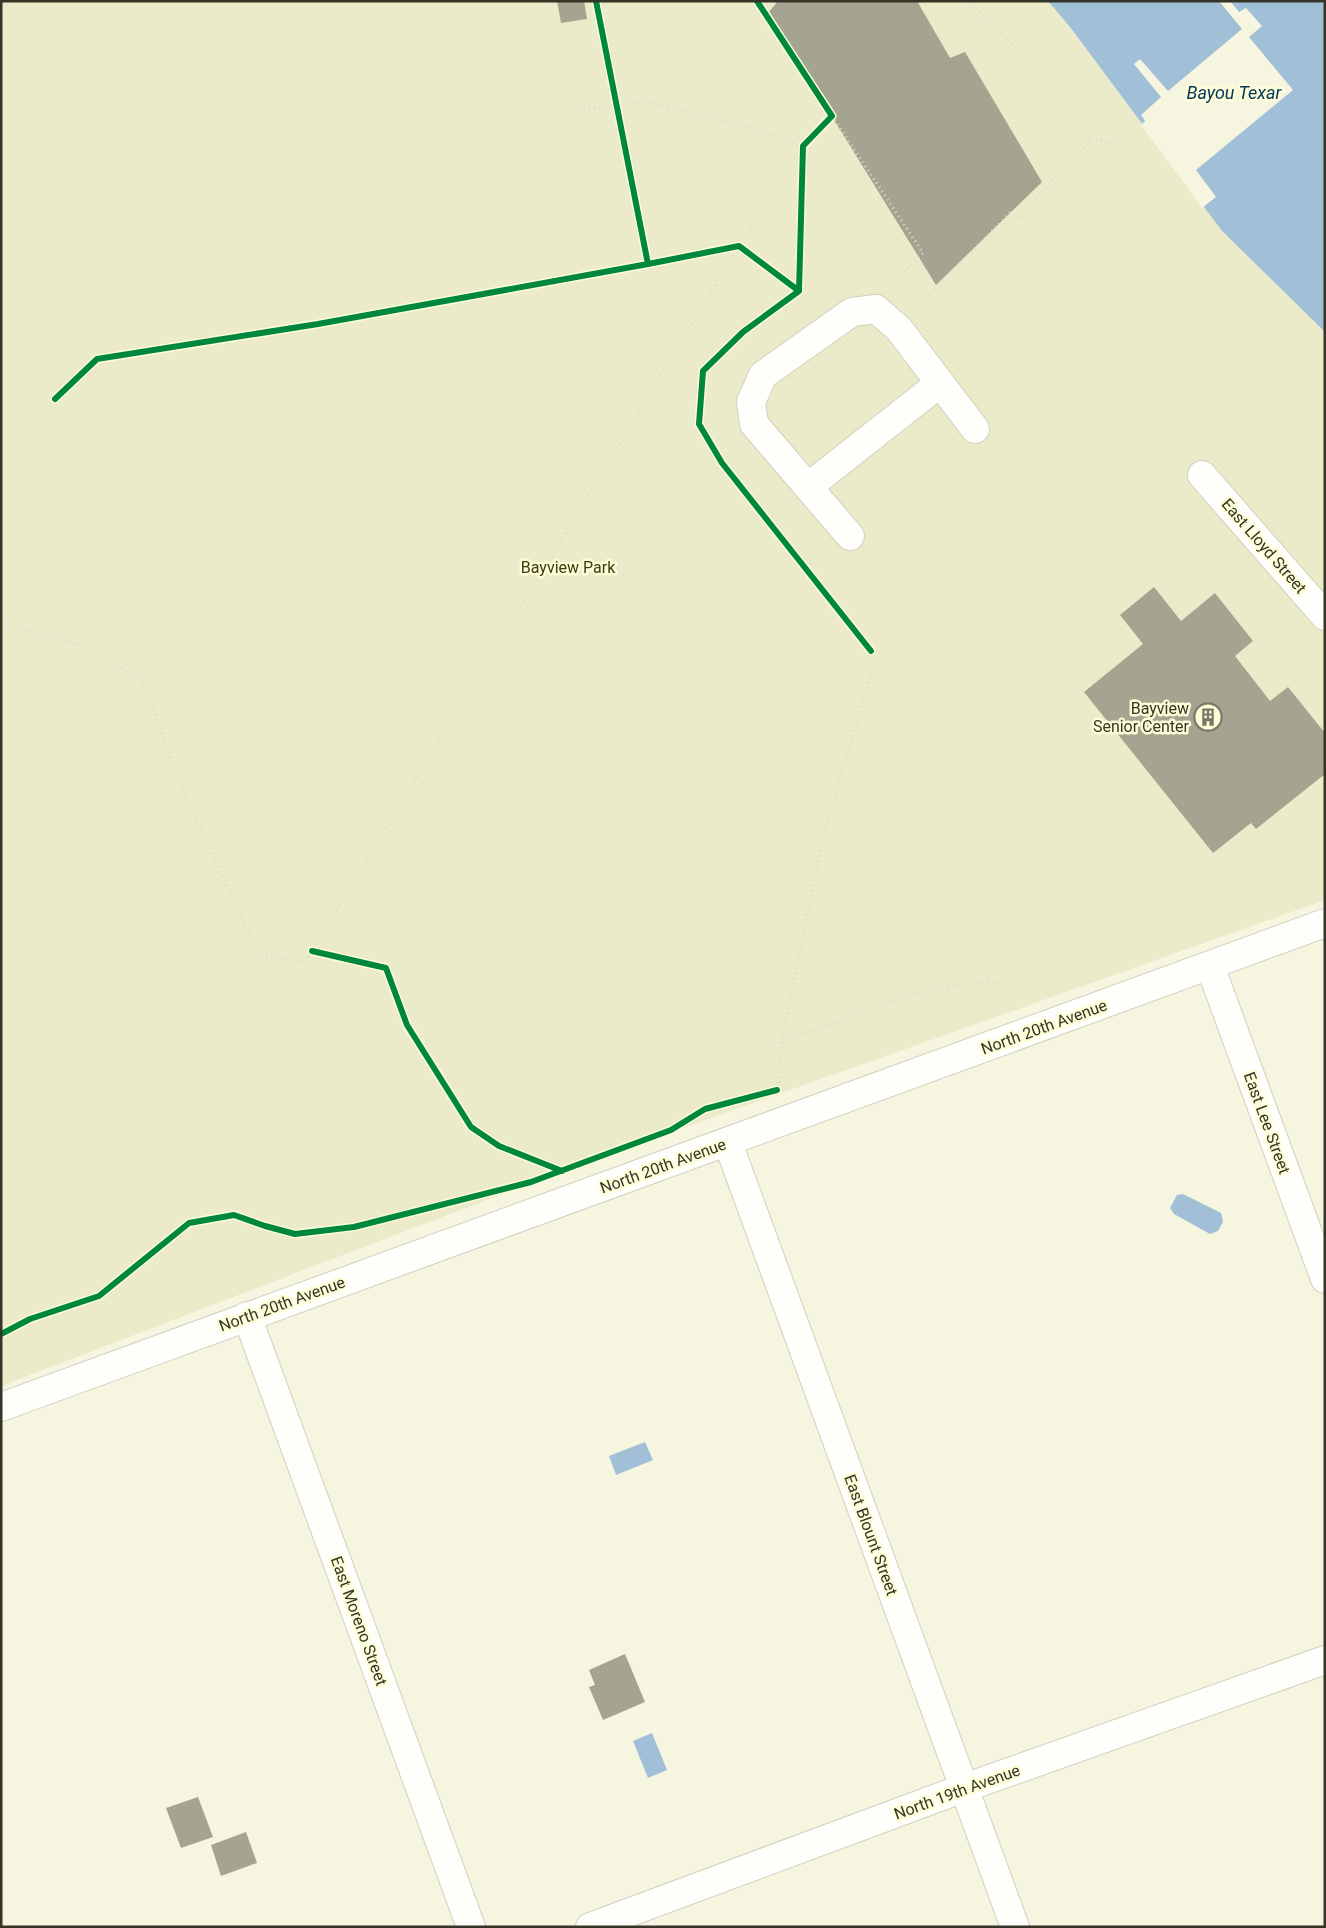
<svg xmlns="http://www.w3.org/2000/svg" width="1326" height="1928" viewBox="0 0 1326 1928" font-family="Roboto,sans-serif">
  <style>
    .green { fill: #ebeac9 }
    .water { fill: #a1c0d7 }
    .pier { fill: #f5f5e0 }
    .building { fill: #a4a490 }
    .lines { fill: none; stroke-linecap: round; stroke-linejoin: round }
    .minor-casing { stroke: #d1d1c1; stroke-width: 30 }
    .path { stroke: #dcdcd6; stroke-width: 3; stroke-dasharray: 1 4; stroke-linecap: butt }
    .minor { stroke: #fefefa; stroke-width: 28 }
    .cycleway-casing { stroke: #fdfdd8; stroke-width: 9 }
    .cycleway { stroke: #00873e; stroke-width: 6 }
    .labels { text-anchor: middle; dominant-baseline: central; stroke-width: 5; stroke-linejoin: round; paint-order: stroke }
    .street-label { font-size: 16px; fill: #353527; stroke: #fdfdd8 }
    .park-label { font-size: 16px; fill: #3d3a0c; stroke: #fdfdd8 }
    .poi-label { font-size: 16px; fill: #353527; stroke: #fdfdd8; text-anchor: end }
    .water-label { font-size: 18px; font-style: italic; fill: #00355c; stroke: #fdfdd8 }
  </style>
  <rect width="100%" height="100%" fill="#f5f5e0"/>
  <path class="green" d="M1,1h1047l22,26 152,204 103,101v568l-763,271 -561,215z"/>
  <path class="water" d="M1048,1h277v331l-103,-101 -152,-204z
    M1183,1194l38,19 2,9 -5,9 -8,3 -36,-20 -4,-6 7,-13z
    M645,1442l8,18 -37,15 -7,-19z
    M652,1733l15,37 -19,8 -15,-37z"/>
  <path class="pier" d="M1219,1h11l9,11 7,-4 16,18 -13,11 44,53 -97,80 20,27 -14,11 -61,-83 4,-4 -4,-6 20,-18 -27,-33 6,-5 28,32 74,-62z"/>
  <path class="building" d="M557,1h27l3,18 -26,4z
    M778,1h139l33,57 15,-6 77,130 -106,103 -168,-272z
    M1154,587l27,34 34,-28 38,48 -18,15 35,45 18,-14 37,46v41l-69,55 -5,-6 -38,30 -129,-161 59,-48 -23,-29z
    M625,1654l20,48 -42,18 -14,-33 6,-2 -6,-15z
    M198,1797l15,40 -32,11 -15,-40z
    M246,1832l11,31 -36,13 -10,-31z"/>
  <g class="lines">
    <g class="minor-casing">
      <path id="minor" d="M1202,475l123,141
        M808,487l132,-104
        M850,536l-96,-112 -3,-22 12,-27 89,-63 24,-3 23,20 76,100
        M1210,966l115,313
        M728,1143l287,784
        M247,1316l224,611
        M1,1407l1324,-484
        M590,1927l374,-139 361,-128"/>
    </g>
    <path class="path" d="M757,1l75,115 -29,30 -4,145 -56,41 -40,39 -4,53 23,39 149,188 2,17 -52,176 -39,198 -5,49
      M832,116l91,137 -32,31
      M1091,139l35,5
      M648,264l91,-18 60,44
      M918,306l92,-93 9,4 72,-78 -77,-94 -47,-44
      M55,399l42,-40 221,-35 330,-60 -52,-263
      M1,623l88,24 54,35 42,114 75,160 45,6 434,-716 64,-100 -52,-18 -108,-27 -66,10
      M312,951l74,17 21,57 64,102 28,19 60,23
      M782,1042l97,-36 60,-19 62,-6
      M680,1125l25,-16 60,-16
      M1,1334l29,-15 69,-23 90,-73 45,-8 31,11 30,8 59,-7 151,-39"/>
    <use href="#minor" class="minor"/>
    <g class="cycleway-casing">
      <path id="cycleway" d="M757,1l75,115 -29,30 -4,145 -56,41 -40,39 -4,53 23,39 149,188
        M648,264l91,-18 60,45
        M55,399l42,-40 221,-35 330,-60 -52,-263
        M312,951l74,17 21,57 64,102 28,19 63,25
        M1,1334l29,-15 69,-23 90,-73 45,-8 31,11 30,8 59,-7 177,-45 140,-52 34,-21 72,-19"/>
    </g>
    <use href="#cycleway" class="cycleway"/>
  </g>
  <defs>
    <g id="building-ring" transform="scale(1.4375)"><circle r="9.5" fill="#fdfdd8" stroke="#787868" stroke-width="1.5"/><path d="M-4-6H4V6H1V3H-1V6H-4ZM-2.5-4.3h1.7v1.8h-1.7ZM.8-4.3h1.7v1.8H.8ZM-2.5-1h1.7V.8h-1.7ZM.8-1h1.7V.8H.8Z" fill="#787868"/></g>
  </defs>
  <g fill-rule="evenodd">
    <use href="#building-ring" x="1208" y="717"/>
  </g>
  <g class="labels">
    <g class="street-label">
      <text transform="translate(1264 546) rotate(49)">East Lloyd Street</text>
      <text transform="translate(1044 1027) rotate(-20)">North 20th Avenue</text>
      <text transform="translate(1267 1123) rotate(70)">East Lee Street</text>
      <text transform="translate(663 1166) rotate(-20)">North 20th Avenue</text>
      <text transform="translate(282 1304) rotate(-20)">North 20th Avenue</text>
      <text transform="translate(871 1535) rotate(70)">East Blount Street</text>
      <text transform="translate(359 1621) rotate(70)">East Moreno Street</text>
      <text transform="translate(957 1792) rotate(-20)">North 19th Avenue</text>
    </g>
    <g class="park-label">
      <text x="568" y="567">Bayview Park</text>
    </g>
    <g class="poi-label">
      <text x="1189" y="708">Bayview<tspan x="1189" dy="18">Senior Center</tspan></text>
    </g>
    <g class="water-label">
      <text x="1234" y="92">Bayou Texar</text>
    </g>
  </g>
  <rect width="1326" height="1928" fill="none" stroke="#353527" stroke-width="5"/>
</svg>
